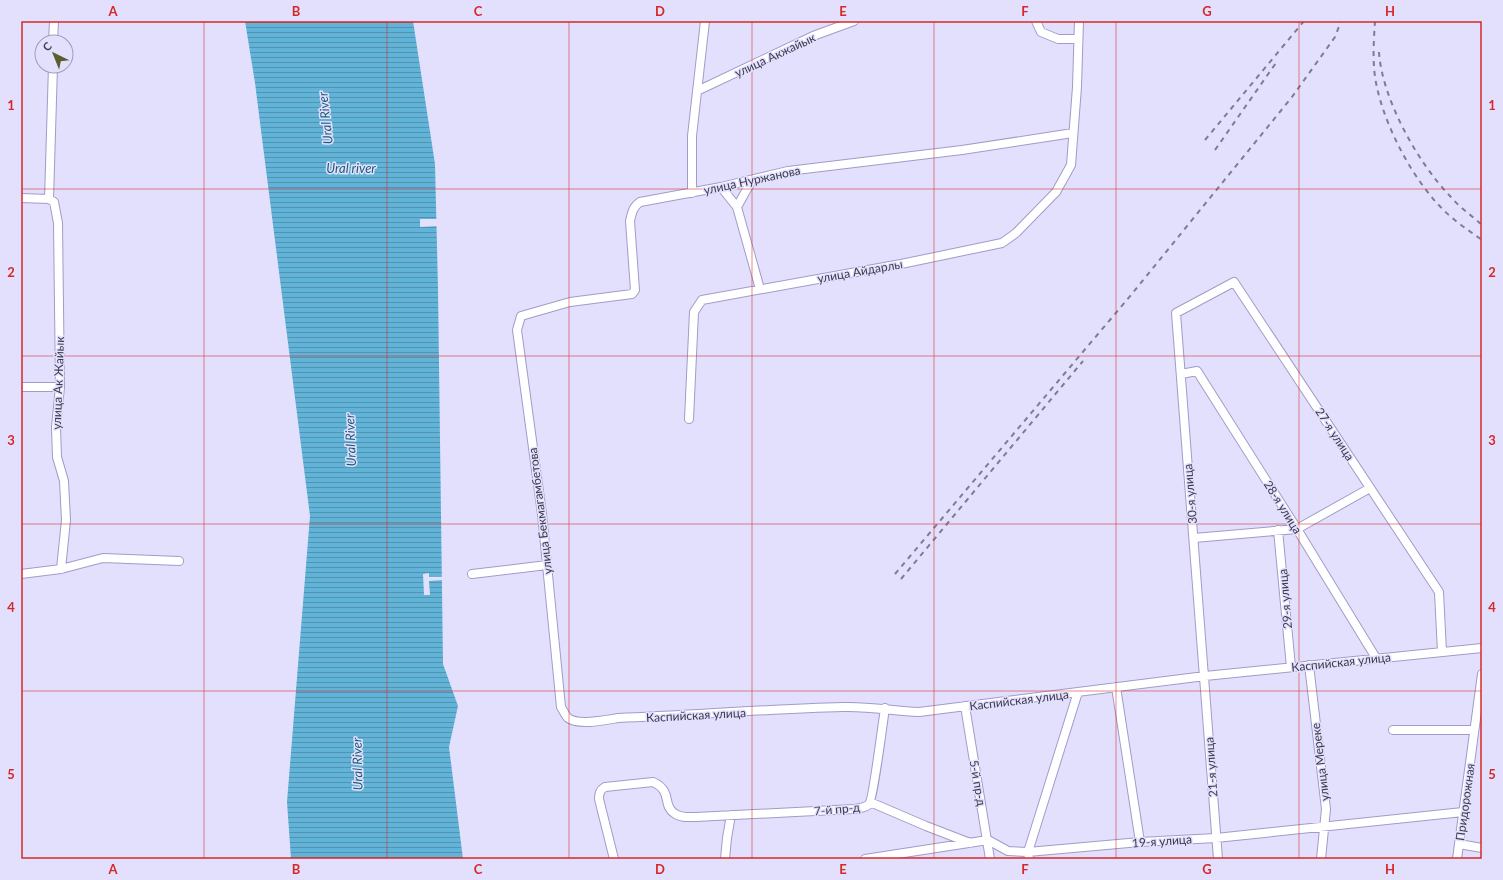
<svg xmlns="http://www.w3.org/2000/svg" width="1503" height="880" viewBox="0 0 1503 880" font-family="Lato,sans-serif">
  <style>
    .water { fill: url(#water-rules) }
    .pier { fill: #e3e0fd }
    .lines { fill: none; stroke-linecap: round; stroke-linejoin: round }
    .minor-casing { stroke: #a19bc9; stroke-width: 10 }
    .minor { stroke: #fff; stroke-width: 8 }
    .rail { stroke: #7e7c93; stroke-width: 2; stroke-dasharray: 5 5; stroke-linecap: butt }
    .grid { fill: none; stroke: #d62828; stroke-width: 1; stroke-opacity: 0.55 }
    .labels { text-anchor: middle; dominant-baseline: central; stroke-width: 3; stroke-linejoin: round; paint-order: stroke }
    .street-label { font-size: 12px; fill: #3c3a4d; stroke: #e3e0fd }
    .water-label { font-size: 13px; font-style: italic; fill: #1b5b75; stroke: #e3e0fd }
    .neatline { fill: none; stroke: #d62828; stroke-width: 1.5 }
    .grid-label { font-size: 13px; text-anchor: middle; font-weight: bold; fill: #d62828 }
  </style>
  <defs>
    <pattern id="water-rules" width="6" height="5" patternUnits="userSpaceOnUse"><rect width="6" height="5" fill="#61b3d8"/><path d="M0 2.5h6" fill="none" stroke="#5193b1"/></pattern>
  </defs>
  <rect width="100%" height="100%" fill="#e3e0fd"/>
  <path class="water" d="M245,21h168l22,143 3,124 5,376 15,42 -9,41 14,112h-172l-4,-57 23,-286 -55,-433z"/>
  <path class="pier" d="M420,219h18l1,7 -19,1z
    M429,573v4h15v3l-15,1 1,14h-6l-1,-21z"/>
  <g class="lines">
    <g class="minor-casing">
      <path id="minor" d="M1036,21l5,11 17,7h20
        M53,42l1,-21
        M697,91l116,-55 41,-15
        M1073,133l-111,17 -174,21 -67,16 -81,15c-7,5 -8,10 -10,19l5,69 -3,4 -62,8 -49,14 -4,14 25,184 19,193c2,3 4,8 7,11 10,8 38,2 50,0 75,-3 150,-9 225,-11 26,-1 50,4 76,5l286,-36 277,-28
        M752,180l-15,27 23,82
        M721,187l16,20
        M692,193v-57l13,-115
        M21,198l28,1 5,3 4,21 2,164 -4,40 1,30 7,24 2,39 -5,49
        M49,199l4,-133
        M1181,374l16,-3 100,158 79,129
        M21,387h39
        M689,419l5,-107 8,-12 199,-36 101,-21 14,-10 40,-41 15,-27 6,-78 2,-66
        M1278,530l13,137
        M1194,538l103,-9 73,-41
        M21,574l40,-5 42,-11 76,3
        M472,574l75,-9
        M1309,665l17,144 -5,50
        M1116,687l24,155
        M965,706l25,153
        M1393,730h81
        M870,802l56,24 44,17
        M1459,844l23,4
        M614,859l-15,-60c0,-6 1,-9 6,-12l48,-5c20,9 9,23 21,31 6,5 15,4 22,4l158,-8c5,-1 12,-1 15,-5 4,-4 14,-83 16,-96
        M725,859l2,-21 4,-23
        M865,859l123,-19 20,11 20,1 112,-10 76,-4 247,-26
        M1029,859l-1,-7 50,-160
        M1218,859l-42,-546 58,-31 205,310 3,60
        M1457,859l25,-185"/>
    </g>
    <use href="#minor" class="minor"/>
    <path class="rail" d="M1375,21c-1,15 -2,31 -1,46 3,48 40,118 76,149 10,9 21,16 32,24
      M1379,52c3,47 39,111 71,144 9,11 21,19 32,29
      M1205,140l99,-119
      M1215,150l63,-90
      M895,574l236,-279 161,-198 43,-60 6,-16
      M901,579l182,-218"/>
  </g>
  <path class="grid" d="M204,21v838M387,21v838M569,21v838M752,21v838M934,21v838M1116,21v838M1299,21v838M21,189h1461M21,356h1461M21,524h1461M21,691h1461"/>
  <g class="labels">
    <g class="street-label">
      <text transform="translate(775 55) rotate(-25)">улица Акжайык</text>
      <text transform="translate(752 180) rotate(-12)">улица Нуржанова</text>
      <text transform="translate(860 271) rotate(-10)">улица Айдарлы</text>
      <text transform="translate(58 383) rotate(-88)">улица Ак Жайык</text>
      <text transform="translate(1335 434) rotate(57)">27-я улица</text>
      <text transform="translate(1190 494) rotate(-95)">30-я улица</text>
      <text transform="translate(1283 507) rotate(58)">28-я улица</text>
      <text transform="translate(540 511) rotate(-97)">улица Бекмагамбетова</text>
      <text transform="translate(1285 599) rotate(-95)">29-я улица</text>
      <text transform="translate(1341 662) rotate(-6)">Каспийская улица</text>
      <text transform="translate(1019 700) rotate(-7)">Каспийская улица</text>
      <text transform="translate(696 715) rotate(-3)">Каспийская улица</text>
      <text transform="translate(1320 762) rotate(-97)">улица Мереке</text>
      <text transform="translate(1211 767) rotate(-94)">21-я улица</text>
      <text transform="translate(978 783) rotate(80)">5-й пр-д</text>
      <text transform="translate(1465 802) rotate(-82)">Придорожная</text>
      <text transform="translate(837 809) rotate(-5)">7-й пр-д</text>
      <text transform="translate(1162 841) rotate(-4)">19-я улица</text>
    </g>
    <g class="water-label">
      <text transform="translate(325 118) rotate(-96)">Ural River</text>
      <text x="351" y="168">Ural river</text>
      <text transform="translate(350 440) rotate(-92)">Ural River</text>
      <text transform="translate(357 764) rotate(-91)">Ural River</text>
    </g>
  </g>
  <rect width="1503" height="880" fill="none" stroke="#e3e0fd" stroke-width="44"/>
  <g transform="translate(54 54) rotate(317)"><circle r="19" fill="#e3e0fd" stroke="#a09eb7"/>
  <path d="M0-3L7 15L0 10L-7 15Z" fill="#5b5d2a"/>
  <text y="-6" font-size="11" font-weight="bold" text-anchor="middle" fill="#3c3a4d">С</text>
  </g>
  <rect x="22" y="22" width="1459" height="836" class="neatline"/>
  <g class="grid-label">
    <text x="113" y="16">A</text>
    <text x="296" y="16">B</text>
    <text x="478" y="16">C</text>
    <text x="660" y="16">D</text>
    <text x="843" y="16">E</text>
    <text x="1025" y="16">F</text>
    <text x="1207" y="16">G</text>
    <text x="1390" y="16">H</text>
    <text x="11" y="110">1</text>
    <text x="1492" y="110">1</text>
    <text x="11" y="277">2</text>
    <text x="1492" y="277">2</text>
    <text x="11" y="445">3</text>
    <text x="1492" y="445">3</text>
    <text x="11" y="612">4</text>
    <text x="1492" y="612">4</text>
    <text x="11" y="779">5</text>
    <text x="1492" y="779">5</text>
    <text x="113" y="874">A</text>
    <text x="296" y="874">B</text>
    <text x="478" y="874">C</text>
    <text x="660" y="874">D</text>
    <text x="843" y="874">E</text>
    <text x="1025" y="874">F</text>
    <text x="1207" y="874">G</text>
    <text x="1390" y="874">H</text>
  </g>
</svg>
